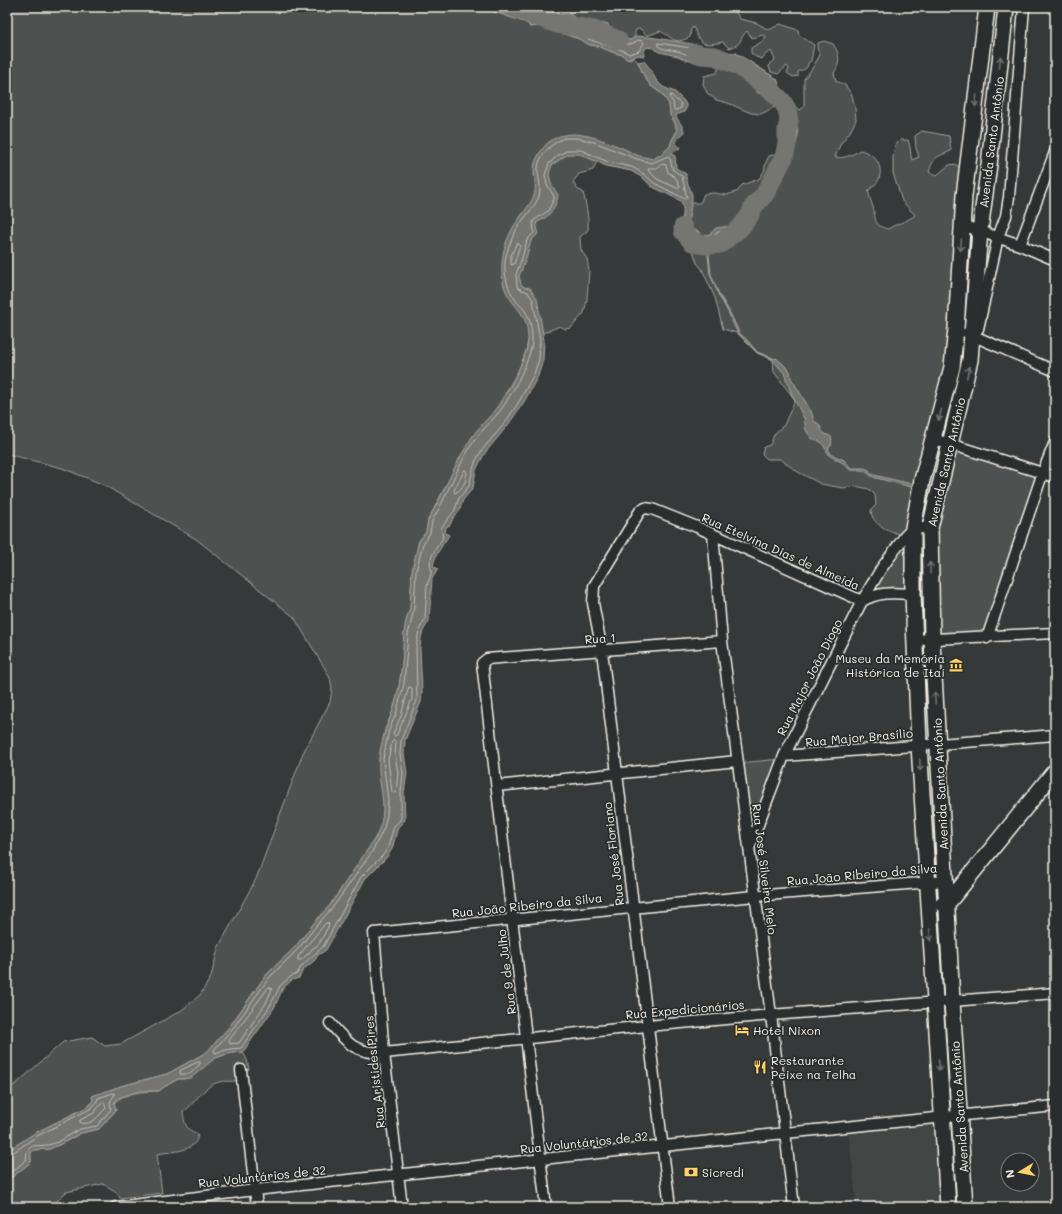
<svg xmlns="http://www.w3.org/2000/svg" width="1062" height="1214" viewBox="0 0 1062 1214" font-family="Mali,sans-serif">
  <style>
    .built { fill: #434645 }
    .green { fill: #4e514f; stroke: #a1a19c }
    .water { fill: #757572; stroke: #a8a7a1 }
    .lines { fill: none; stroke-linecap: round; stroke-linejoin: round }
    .shore { stroke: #c1bfb9; stroke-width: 1 }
    .river { stroke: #757572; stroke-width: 19 }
    .street-casing { stroke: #f4f1e8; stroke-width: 13 }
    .secondary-casing { stroke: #f4f1e8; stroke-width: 18 }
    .street { stroke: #2a2d2e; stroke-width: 10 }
    .secondary { stroke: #2a2d2e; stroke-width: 15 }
    .oneway { stroke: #71726f }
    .labels { text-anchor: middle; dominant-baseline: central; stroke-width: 3.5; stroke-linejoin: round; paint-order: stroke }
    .street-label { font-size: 12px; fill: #f4f1e8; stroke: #2a2d2e }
    .poi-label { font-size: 12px; fill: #f4f1e8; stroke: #2a2d2e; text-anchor: start }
  </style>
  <rect width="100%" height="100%" fill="#363939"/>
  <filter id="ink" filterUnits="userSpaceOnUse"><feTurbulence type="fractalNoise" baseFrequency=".025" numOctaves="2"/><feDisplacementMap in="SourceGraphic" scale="8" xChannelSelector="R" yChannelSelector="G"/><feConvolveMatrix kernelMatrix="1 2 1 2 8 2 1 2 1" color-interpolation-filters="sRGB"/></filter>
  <g filter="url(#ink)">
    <path class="built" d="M940,1118l6,89h-89l-9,-79z"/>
    <path class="green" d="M7,7h454l1,4 6,1 -1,-5h13l47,16 3,4 10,-1 39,13 11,6 7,1 18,7 8,2 7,4 3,-2 5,5 7,16 6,8 11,8 7,10 1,11 5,8 2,8 -5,9 -2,6 -8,8 -9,5 -34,9 -7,-1 -15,-6 -4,9 -14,4 -6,8 4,7 6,3c3,13 6,25 5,38l-8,7 1,13 6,9 2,12 -2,28 -3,14 -13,15 -6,1 -5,-3 -22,9 -10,5 -2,11 -8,20 -21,37 -24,28 -16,28 -29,56 -2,12 -7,9 -7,30 -2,38 -2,6 -4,20 -2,29 -4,30 -6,19 -7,16 -6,30 5,40 -1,15 -2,13 -13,23 -38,55 -16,18 -18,24 -30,28 -36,51 -23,26 -40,22 -46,12 -28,10v4l-4,6 -54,27 -28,18v-64l8,-2 48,-43 29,-5 13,9 16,-2 61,-34 18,-15 11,-18 7,-29 38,-69 47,-126 27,-51 2,-14 -2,-10 -6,-11 -30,-50 -98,-78 -94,-55 -40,-16 -55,-14z
      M530,7h185l16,2 4,2 5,8 17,4 12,7 11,-6 18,6 1,5 15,10 -3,16 -3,2c0,7 -5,6 -10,9v4l-5,1 -6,-4 2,-4 -2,-3 -9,8 -7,-2 -2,-5 1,-4 5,-3 -4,-9 -5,3 -4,5 -6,-2 -5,-4v-5l12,-7 3,-5 -3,-1 -11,3 -5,-7c-8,7 -4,14 -18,17l-6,-6c-7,1 -19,5 -24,-3 -3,-3 -3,-8 -6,-12l-2,2 -1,8c-16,9 -17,0 -30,-6l-13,5 -6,-7h-3l-3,2v6l-4,3h-4l-30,-13 -10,6 -3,-1 -7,-12 -10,-8 -9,3 -8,-5z
      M824,41l9,3c7,10 8,19 1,29l2,8 9,4 7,10 3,13 1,12 -6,12 -9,11 -6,14c9,2 17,-2 25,-7 13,3 24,14 19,29 -2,5 -8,9 -11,12 2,6 3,11 5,16 3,13 1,19 15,22 9,-6 19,-7 27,-14l-13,-14 -9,-28v-15l2,-13 5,-5h8c3,7 2,14 4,20l7,-3 -3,-9 -1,-12 7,-5 27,5 2,15c-14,6 -17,5 -22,21l8,3 12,-10 6,-1 6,4 -5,161 -31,139 18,4 7,-29 93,29 -56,166 -55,2 -3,-104h-16v58l-51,7 43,-65c-14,-5 -33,-9 -34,-26l5,-5 -1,-10 -6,-6 -14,-3 -12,2 -22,-4 -23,-12 -18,-13h-13l-5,-5 2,-7 6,-2 5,-12 9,-8 11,-25 -21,-28 -1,-14 -16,-6 -11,-13 -6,-5 -17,-5 -8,-31 -13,-29 -5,-6 -7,-21 -3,-20 3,-9 -1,-10h11l4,-9 10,-1 13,2 11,-4 4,-6 17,-6 5,-8 2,-9 3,-6 8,-2 7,-3c4,-12 5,-29 3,-42l-8,-4 -18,9 -10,-1 -23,-10 -12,-3 -9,-7 -4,-9 1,-8 13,-3 4,-14 15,-6 41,26 4,14 7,8 12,9 4,-3v-28l9,-12 7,-12 -3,-7 1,-5z
      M781,759l-31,79 -11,-75z
      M243,1052l4,8 2,9 -14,12c-6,1 -12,-1 -19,2 -14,5 -21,21 -33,29 2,13 2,17 15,22 -1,19 -27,17 -41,20l5,39 -42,5 -5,-7 -12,-7 -37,8 -9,9 -11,6h-39v-26l24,-19v-10l3,-2 15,-1 18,-8 14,-8 18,-4 17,-19 -2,-7c10,-11 31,-12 45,-12l5,-4 14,-8h7l30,-21 16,-5z"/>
    <path class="water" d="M480,7h50l20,3 8,5c18,-5 11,4 25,6v11l4,1 10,-6 2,-3 5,-1 4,1 1,7 18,9h4l6,-4 19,2 36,6 24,7 20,2 41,26c5,13 5,18 17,27l4,29 -6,24 -12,24 -17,20 -4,10 -15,21 -4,3 -5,-1 -15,8 -12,1 3,30 8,19 10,17 11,23 6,5 11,13 17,7 2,-1 5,4 9,9 1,7 20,33 3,10 5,3 3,7 3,3 5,2 2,2 -1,8 -3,2 3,6 13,6 7,8h13l5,2 2,4 7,2 42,10 -1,3 -43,-11c-7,-2 -7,-5 -12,-7 -4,-2 -9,0 -14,-1l-7,-7 -13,-7 -8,-13 -3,-2 -8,-3 -5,-8 -2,-12 -12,-23 -8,-22 -11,-13 -16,-7 -19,-19 -11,-24 -8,-14 -9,-22 -3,-29 -21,-3 -7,-7c0,-14 8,-19 2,-34l-30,-15 -8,-8 -12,-7 -25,-5 -26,-12h-12l-16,11 -3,9 2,10 7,11c-1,8 -6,18 -13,23 -3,2 -6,3 -9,5l2,8 -1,4 -6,6 -2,6 -3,12 -7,17 2,8 3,3 6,1 7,10 7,42 -1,20 -5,16 -14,26 -16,23 -23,28 -5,9 -4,8 -3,18 -10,12 -4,12 -6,6 -3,7 -4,2 -1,6 4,2c-6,10 -14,19 -16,31l5,3 -6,10 -3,42 -6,10 -2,7 -1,11 2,42 -1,11 -16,38 -1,14 3,19 -3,20 1,27 -7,7 -6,22 -6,9 -21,21 -39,71 -8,5 -3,5 -12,10 -4,8 -7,2 -9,8 -9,20 -31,44 -12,1 -16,5 -24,20 -13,1 -14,8 -5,4h-19l-22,7 -4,5 2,7 -17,19 -18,4 -22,12 -10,4 -15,1 -3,2 -1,4 1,6 -24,19v-30l28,-18 54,-27 4,-6 -1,-4 29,-10 46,-12 40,-22 23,-26 36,-51 29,-28 19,-24 16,-18 46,-68c15,-32 1,-47 3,-78 2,-24 15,-45 19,-68 2,-9 3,-18 4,-27 2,-19 0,-38 8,-55l2,-38 7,-30 7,-9 2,-12c16,-27 27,-57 44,-83 7,-11 18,-19 25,-30 12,-17 23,-37 29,-56 4,-11 2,-29 -5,-38 -7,-10 -16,-18 -18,-31 -4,-22 2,-44 15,-62 5,-7 10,-13 14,-20 8,-13 -2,-27 4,-40 18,-40 55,-25 86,-12 6,2 11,6 17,8 4,1 10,2 14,3l9,-5 8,-8 2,-6 5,-9 -2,-8 -5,-8 -1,-11 -7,-10 -11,-8 -6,-8 -7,-16 6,-1 7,9 5,10 7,7 12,5 9,9 3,6 -3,5 -8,3c1,6 7,9 8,17l-4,5 -2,1 -2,5 4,5 -9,6 4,2 1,12 10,6c-1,7 5,14 6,21 1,13 -7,22 -1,34l8,3 3,4 8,-2 6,-6 15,-2 22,-19 12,-13 19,-37 3,-13v-15l2,-8 -2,-12 -17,-7 -6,-7 -6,-2 -11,-12 -8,-15 -24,-10 -7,1 -5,7 -17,-4 -8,-4 -19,-4 -6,-4 -6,-1 -3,4v5l-5,-1 -13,4 -3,-4 -8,-2 -18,-7 -7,-1 -11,-6 -39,-13 -10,1 -3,-4z"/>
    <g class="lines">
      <path class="shore" d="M495,7l34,12 3,3h9l36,12 2,-1 -1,-8 -10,-8 -11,2 -15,-7 -2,-5
        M603,27l4,8 19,9h6l6,-4 5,1 1,2 -5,8 -10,3 -5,-3 -36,-12 1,-2z
        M658,43l33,5 13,4 1,2 -4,5c-8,0 -14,-5 -21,-7 -8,-3 -16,-1 -22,-6z
        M745,65h2l27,17 6,16v2l-8,-1 -6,-7 -10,-6 -11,-18z
        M671,95l10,9v4l-5,2h-2l-1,-8 -3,-4z
        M564,138h13l17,4 43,17 15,4 16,-7 2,3 3,11 9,6 5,22 -2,1 -31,-16 -9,-8 -13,-8 -24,-5 -27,-12h-13l-11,6 -8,8 -4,11 2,10 7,11v3l-6,12 -15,10 1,12 -7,7 -5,18 -6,16 1,13 5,3 6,2 5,8 7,40 -1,19 -5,15 -14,26 -15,23 -23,27 -6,10 -3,9 -4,17 -10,12 -4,12 -14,18 2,10c-6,9 -17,22 -11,33l-5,15 -2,33 -6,11 -3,18 1,52 -16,40 -1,14 3,19 -2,19v27l-7,7 -6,21 -5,8 -22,22 -38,70c-8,7 -23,18 -26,27l-7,3 -10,9 -10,20 -29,42 -11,1 -15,4 -1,-3 19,-22 36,-50 29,-29 19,-24 16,-18 39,-55 12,-24 3,-13 1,-15 -5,-41 6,-29 7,-16 8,-30 4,-49 6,-26 2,-38 7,-27 7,-11 2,-12c16,-27 26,-57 44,-83 7,-9 17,-18 24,-27 11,-15 25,-42 30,-59 4,-12 2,-31 -5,-41 -2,-4 -6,-6 -8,-9 -7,-9 -11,-19 -12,-31 -2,-16 8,-37 17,-50 6,-8 14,-16 17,-25 4,-13 -5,-24 1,-36 6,-11 13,-17 24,-22z
        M663,164l3,1 2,7 8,6 4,9 -1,2 -22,-10 -9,-9 1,-2h7z
        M746,218h2l1,2 -10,12h-6l-14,8 -7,-1v-2l6,-5 14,-2z
        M517,243l3,2 -6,19 -2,1 -1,-1v-8z
        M465,470l2,2c-1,9 -4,17 -12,21l-1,-2z
        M409,687l3,1v11l-15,36 -2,1 -2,-1 1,-3 7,-16z
        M394,740l2,2 -1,13 3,18 -2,19 -2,1 -2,-1 -4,-32 4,-18z
        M326,923h2l1,2 -10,19 -7,5 -4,5 -7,6h-3v-3z
        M269,987l3,2 -6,14 -27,40 -9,1 -1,-3z
        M198,1062h2v2l-10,10h-10v-3z
        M104,1102l2,6c-9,9 -12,17 -26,15v-3l14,-7 8,-10z
        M7,1154h4l26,-18 53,-27 6,-6 2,-5 15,-5 2,1 -5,8 1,7 -14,17 -17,3 -22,13 -10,3 -16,1 -5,5 -1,9 -19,16"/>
      <path class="river" d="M511,7l46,17 37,6 24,10
        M683,227v4l9,11 8,2 7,1 13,-1 20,-16 10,-13 3,-8 12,-13 19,-37 3,-13v-15l2,-8 -2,-12 -5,-8 -9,-9 -34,-26 -24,-10 -14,-1 -5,-2"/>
      <g class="street-casing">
        <path id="street" d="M962,225l58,20 35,15
          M1020,245l35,-93
          M978,329l20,-92 8,-21 3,-19 15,-190
          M967,333l88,38
          M934,439l121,38
          M713,534l9,107 49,374 23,192
          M987,638l56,-166 12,-30
          M915,640l140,-7
          M784,756l271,-21
          M497,786l240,-25
          M750,846l34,-90 78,-155 19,-32 24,-33 8,-8h17
          M330,1023c18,21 25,30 54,30l263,-27 124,-11 284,-22
          M241,1070l16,137
          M116,1207l139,-17 530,-57 270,-27
          M402,1207l-18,-154 -10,-120 381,-37 191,-15
          M546,1207l-64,-544 5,-4 235,-18
          M670,1207l-68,-556 -9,-48 1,-17 46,-75 5,-3 7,1 45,18 165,74c20,-10 30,-8 51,-7"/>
      </g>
      <g class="secondary-casing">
        <path id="secondary" d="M943,904h4l108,-133
          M948,1207l-29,-462 -6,-151v-66l9,-48 30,-113 4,-38 8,-133 23,-189
          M965,1207l-13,-206 -20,-361 -2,-112 40,-168 10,-130 9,-65 17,-158"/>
      </g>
      <use href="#street" class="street"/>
      <use href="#secondary" class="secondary"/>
    </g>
    <defs><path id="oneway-shaft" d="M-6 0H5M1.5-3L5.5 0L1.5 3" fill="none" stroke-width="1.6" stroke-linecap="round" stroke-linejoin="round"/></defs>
    <g class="oneway">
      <use href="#oneway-shaft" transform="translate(1000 62) rotate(-84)"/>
      <use href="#oneway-shaft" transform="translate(976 101) rotate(97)"/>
      <use href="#oneway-shaft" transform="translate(961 245) rotate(93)"/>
      <use href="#oneway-shaft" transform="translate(968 372) rotate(-78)"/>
      <use href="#oneway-shaft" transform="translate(940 415) rotate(105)"/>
      <use href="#oneway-shaft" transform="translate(930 568) rotate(-91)"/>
      <use href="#oneway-shaft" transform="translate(935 698) rotate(-93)"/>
      <use href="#oneway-shaft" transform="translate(920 765) rotate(87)"/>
      <use href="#oneway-shaft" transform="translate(930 935) rotate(86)"/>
      <use href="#oneway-shaft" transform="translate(939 1065) rotate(86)"/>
    </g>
  </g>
  <defs>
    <g id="museum-bare" transform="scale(1.08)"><path d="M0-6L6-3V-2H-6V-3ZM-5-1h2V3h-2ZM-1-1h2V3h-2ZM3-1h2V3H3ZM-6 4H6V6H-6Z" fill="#ffd166" stroke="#2a2d2e" stroke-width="2.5" paint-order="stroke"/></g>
    <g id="hotel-bare" transform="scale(1.08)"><path d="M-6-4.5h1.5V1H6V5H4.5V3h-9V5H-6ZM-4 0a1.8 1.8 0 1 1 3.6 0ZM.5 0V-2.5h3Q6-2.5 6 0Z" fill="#ffd166" stroke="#2a2d2e" stroke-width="2.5" paint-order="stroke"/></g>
    <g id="restaurant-bare" transform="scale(1.08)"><path d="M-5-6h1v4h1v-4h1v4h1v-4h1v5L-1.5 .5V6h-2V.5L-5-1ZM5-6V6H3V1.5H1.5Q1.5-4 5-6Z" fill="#ffd166" stroke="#2a2d2e" stroke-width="2.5" paint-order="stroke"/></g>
    <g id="bank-bare" transform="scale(1.08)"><path d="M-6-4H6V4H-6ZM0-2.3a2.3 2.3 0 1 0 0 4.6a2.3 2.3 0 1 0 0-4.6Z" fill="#ffd166" stroke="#2a2d2e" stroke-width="2.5" paint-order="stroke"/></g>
  </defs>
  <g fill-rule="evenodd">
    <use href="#museum-bare" x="956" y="665"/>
    <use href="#hotel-bare" x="742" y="1030"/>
    <use href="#restaurant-bare" x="760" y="1067"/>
    <use href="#bank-bare" x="691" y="1172"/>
  </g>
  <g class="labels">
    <g class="street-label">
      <text transform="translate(991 142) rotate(-83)">Avenida Santo Antônio</text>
      <text transform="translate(946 462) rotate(-77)">Avenida Santo Antônio</text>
      <text transform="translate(781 551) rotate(24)">Rua Etelvina Dias de Almeida</text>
      <text transform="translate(600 638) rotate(-4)">Rua 1</text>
      <text transform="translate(809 677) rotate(-63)">Rua Major João Diogo</text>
      <text transform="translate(859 737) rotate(-5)">Rua Major Brasílio</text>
      <text transform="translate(940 784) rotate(-93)">Avenida Santo Antônio</text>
      <text transform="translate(613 854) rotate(-97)">Rua José Floriano</text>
      <text transform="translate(765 869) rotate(83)">Rua José Silveira Melo</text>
      <text transform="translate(862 874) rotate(-5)">Rua João Ribeiro da Silva</text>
      <text transform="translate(527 905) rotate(-6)">Rua João Ribeiro da Silva</text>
      <text transform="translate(506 972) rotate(-97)">Rua 9 de Julho</text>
      <text transform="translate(685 1009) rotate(-5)">Rua Expedicionários</text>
      <text transform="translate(374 1072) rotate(-96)">Rua Aristides Pires</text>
      <text transform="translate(959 1107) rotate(-94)">Avenida Santo Antônio</text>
      <text transform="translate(584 1142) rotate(-6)">Rua Voluntários de 32</text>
      <text transform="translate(262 1176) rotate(-6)">Rua Voluntários de 32</text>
    </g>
    <g class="poi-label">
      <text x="945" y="658" text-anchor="end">Museu da Memória<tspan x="945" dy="14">Histórica de Itaí</tspan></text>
      <text x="753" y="1030">Hotel Nixon</text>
      <text x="771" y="1060">Restaurante<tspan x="771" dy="14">Peixe na Telha</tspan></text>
      <text x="702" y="1172">Sicredi</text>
    </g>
  </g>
  <rect width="1062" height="1214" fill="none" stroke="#2a2d2e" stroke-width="24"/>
  <rect x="12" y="12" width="1038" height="1190" fill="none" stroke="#f4f1e8" stroke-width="1.5" filter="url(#ink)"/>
  <g transform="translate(1020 1172) rotate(260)"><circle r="19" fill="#2a2d2e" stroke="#7b7b78"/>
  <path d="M0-3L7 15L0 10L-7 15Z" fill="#ffd166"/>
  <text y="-6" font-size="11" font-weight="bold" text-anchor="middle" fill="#f4f1e8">N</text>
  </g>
</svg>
